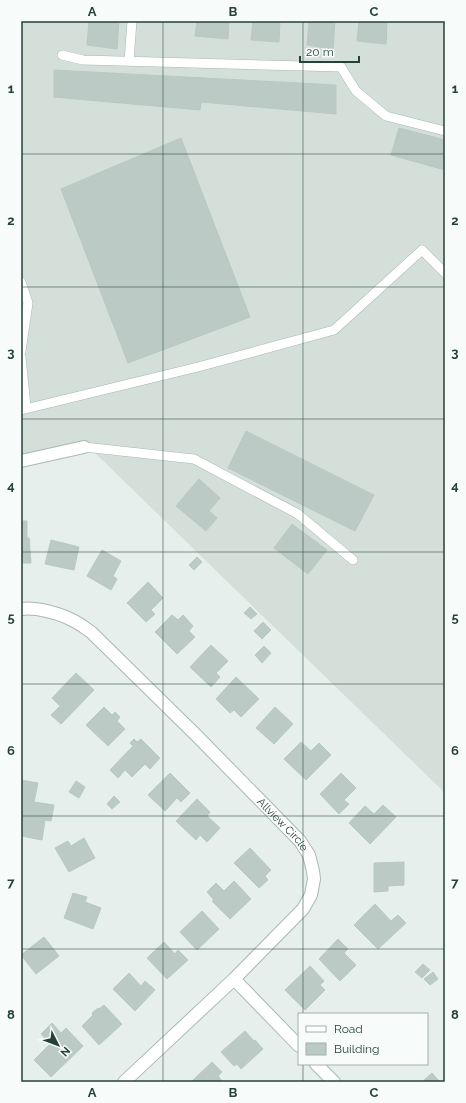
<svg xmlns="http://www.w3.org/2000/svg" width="466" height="1103" viewBox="0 0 466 1103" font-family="Raleway,sans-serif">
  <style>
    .built { fill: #d4dfda }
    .building { fill: #bbcac4; stroke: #b8c9c2 }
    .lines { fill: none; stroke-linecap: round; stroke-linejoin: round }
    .lane-casing { stroke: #a8b8b2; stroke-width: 10 }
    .street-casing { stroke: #a8b8b2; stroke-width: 14 }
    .lane { stroke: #fff; stroke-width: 9 }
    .street { stroke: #fff; stroke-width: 12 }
    .grid { fill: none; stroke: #24423a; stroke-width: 1; stroke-opacity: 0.55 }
    .labels { text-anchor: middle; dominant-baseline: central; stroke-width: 3; stroke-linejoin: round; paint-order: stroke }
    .street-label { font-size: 11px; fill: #24423a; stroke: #f7fbf9 }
    .neatline { fill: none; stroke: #24423a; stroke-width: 1.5 }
    .grid-label { font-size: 13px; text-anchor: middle; font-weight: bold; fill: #24423a }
  </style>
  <rect width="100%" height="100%" fill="#e6efeb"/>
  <path class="built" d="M21,21h424v772l-350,-340 -11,-6 -63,14z"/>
  <path class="building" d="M89,21h30l-2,28 -30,-4z
    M197,21h32l-1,18 -33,-3z
    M253,21h27l-1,21 -28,-2z
    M309,21h26l-2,28 -26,-4z
    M359,21h28l-1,23 -29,-3z
    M54,70l282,15v29l-135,-12 -1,8 -146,-13z
    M399,128l46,12v30l-54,-15z
    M181,138l69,179 -122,46 -67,-174z
    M246,431l128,64 -19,36 -127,-63z
    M199,479l21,19 -11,13 8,7 -11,13 -30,-25z
    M21,521h6v17h2l2,25h-10z
    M292,524l35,26 -19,24 -34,-26z
    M51,540l28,7 -5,23 -29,-6z
    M102,550l19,11 -8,15 4,3 -6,11 -24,-14z
    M197,557l5,5 -8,8 -5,-5z
    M148,582l15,16 -12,12 4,4 -9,8 -19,-19z
    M250,607l7,7 -6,5 -7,-6z
    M172,615l6,5 5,-5 10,11 -4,5 6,6 -18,17 -22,-22z
    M263,622l8,8 -9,9 -8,-8z
    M211,645l17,16 -12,12 4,4 -9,10 -21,-20z
    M264,646l7,7 -9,10 -7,-8z
    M76,673l18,17 -33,34 -10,-9 9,-9 -8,-8z
    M236,677l23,22 -18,18 -7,-7 -4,3 -14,-14z
    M104,707l8,8 3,-3 5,5 -3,4 8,8 -17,17 -22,-21z
    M275,707l18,17 -19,20 -18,-16z
    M134,739l3,3 4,-3 19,19 -10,11 -5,-5 -13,13 -7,-7 -7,8 -8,-8 23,-24 -3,-3z
    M301,742l10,9 8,-8 12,12 -25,25 -22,-21z
    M170,773l20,20 -9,9 -4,-4 -12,13 -17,-16z
    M341,773l15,15 -12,12 5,4 -10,10 -19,-20z
    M21,780l17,3 -4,19 20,3 -3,16 -6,-1 -3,20 -21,-4z
    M76,781l9,6 -6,11 -10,-6z
    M114,796l6,6 -8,7 -5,-5z
    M197,799l13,13 -3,4 13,12 -13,14 -7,-7 -4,5 -20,-19z
    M383,805l13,12 -26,27 -21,-21 16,-17 9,8z
    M84,838l11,20 -26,14 -14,-24 13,-7 3,5z
    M250,848l21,22 -6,6 3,4 -9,8 -25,-25z
    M404,862v23l-16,1v5l-14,1v-29z
    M234,881l17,18 -21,20 -18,-18 2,-1 -7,-8 9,-9 8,8z
    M73,893l14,4 -2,5 16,6 -8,21 -29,-11z
    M375,904l16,17 7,-6 8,8 -28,26 -24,-24z
    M202,911l17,18 -22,21 -17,-18z
    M44,937l15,19 -23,18 -15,-19z
    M338,939l10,10 -4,4 12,12 -16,16 -21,-22z
    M164,942l11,12 3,-4 10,10 -21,19 -20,-21z
    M423,964l7,6 -8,8 -7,-6z
    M310,966l14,15 -4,4 5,5 -20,20 -20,-20z
    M433,972l5,7 -8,6 -6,-6z
    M129,973l12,13 4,-5 10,9 -20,21 -22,-22z
    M104,1005l18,19 -23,21 -17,-19 11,-11 -1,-2 6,-5 1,1z
    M52,1023l9,10 5,-5 17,18 -32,31 -17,-17 16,-16 -9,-10z
    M245,1031l9,10 1,-1 8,9 -22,20 -4,-5 -3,2 -13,-14z
    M212,1062l10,10 -4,4 5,6h-30l-1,-1z
    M432,1073l8,9h-18z"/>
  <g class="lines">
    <g class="lane-casing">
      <path id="lane" d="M62,55l21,5 258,7 15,24 30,25 59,15
        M129,61l3,-40
        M21,282l7,21 -7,48
        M21,357l5,50
        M21,410l177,-43 136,-37 88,-80 23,23
        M84,447l110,12 104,55 55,46"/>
    </g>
    <g class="street-casing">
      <g id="street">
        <path d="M21,461l63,-14"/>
        <path id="s1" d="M21,609c15,-2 38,4 51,11 7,3 13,8 19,12l106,104 103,105 9,14 4,16 1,8 -3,16 -8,14 -69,70 -110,103"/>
        <path d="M234,979l65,67"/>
        <path d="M316,1064l18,18"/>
      </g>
    </g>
    <use href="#lane" class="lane"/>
    <use href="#street" class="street"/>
  </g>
  <path class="grid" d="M163,21v1061M303,21v993M21,154h424M21,287h424M21,419h424M21,552h424M21,684h424M21,816h424M21,949h424M303,1064v18"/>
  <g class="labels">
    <g class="street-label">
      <text stroke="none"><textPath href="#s1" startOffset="347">Allview Circle</textPath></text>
    </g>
  </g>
  <rect width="466" height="1103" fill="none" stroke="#f7fbf9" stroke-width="44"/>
  <rect x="298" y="1013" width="130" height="52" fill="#f7fbf9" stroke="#a3b1ad"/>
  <rect x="306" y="1026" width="20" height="6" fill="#ffffff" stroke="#a3b1ad"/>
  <text x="334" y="1033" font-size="12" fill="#24423a">Road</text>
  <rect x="306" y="1043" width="20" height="12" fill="#bbcac4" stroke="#a3b1ad"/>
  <text x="334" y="1053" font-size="12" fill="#24423a">Building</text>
  <g transform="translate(58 1045) rotate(132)" stroke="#f7fbf9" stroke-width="3" paint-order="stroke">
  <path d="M0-3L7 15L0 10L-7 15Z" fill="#24423a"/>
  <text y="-6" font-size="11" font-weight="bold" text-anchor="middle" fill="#24423a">N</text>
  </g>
  <path d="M300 56v6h59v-6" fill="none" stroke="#24423a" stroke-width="2"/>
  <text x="306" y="56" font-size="12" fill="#24423a" stroke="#f7fbf9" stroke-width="3" paint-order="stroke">20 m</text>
  <rect x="22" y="22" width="422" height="1059" class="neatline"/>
  <g class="grid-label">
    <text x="92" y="16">A</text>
    <text x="233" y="16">B</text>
    <text x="374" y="16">C</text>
    <text x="11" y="93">1</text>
    <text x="455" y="93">1</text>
    <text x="11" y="225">2</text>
    <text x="455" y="225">2</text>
    <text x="11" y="357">3</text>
    <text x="455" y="357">3</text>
    <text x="11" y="490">4</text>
    <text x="455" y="490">4</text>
    <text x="11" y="622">5</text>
    <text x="455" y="622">5</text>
    <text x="11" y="755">6</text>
    <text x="455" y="755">6</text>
    <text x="11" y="887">7</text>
    <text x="455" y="887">7</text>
    <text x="11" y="1019">8</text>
    <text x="455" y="1019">8</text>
    <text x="92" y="1097">A</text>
    <text x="233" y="1097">B</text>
    <text x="374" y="1097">C</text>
  </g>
</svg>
